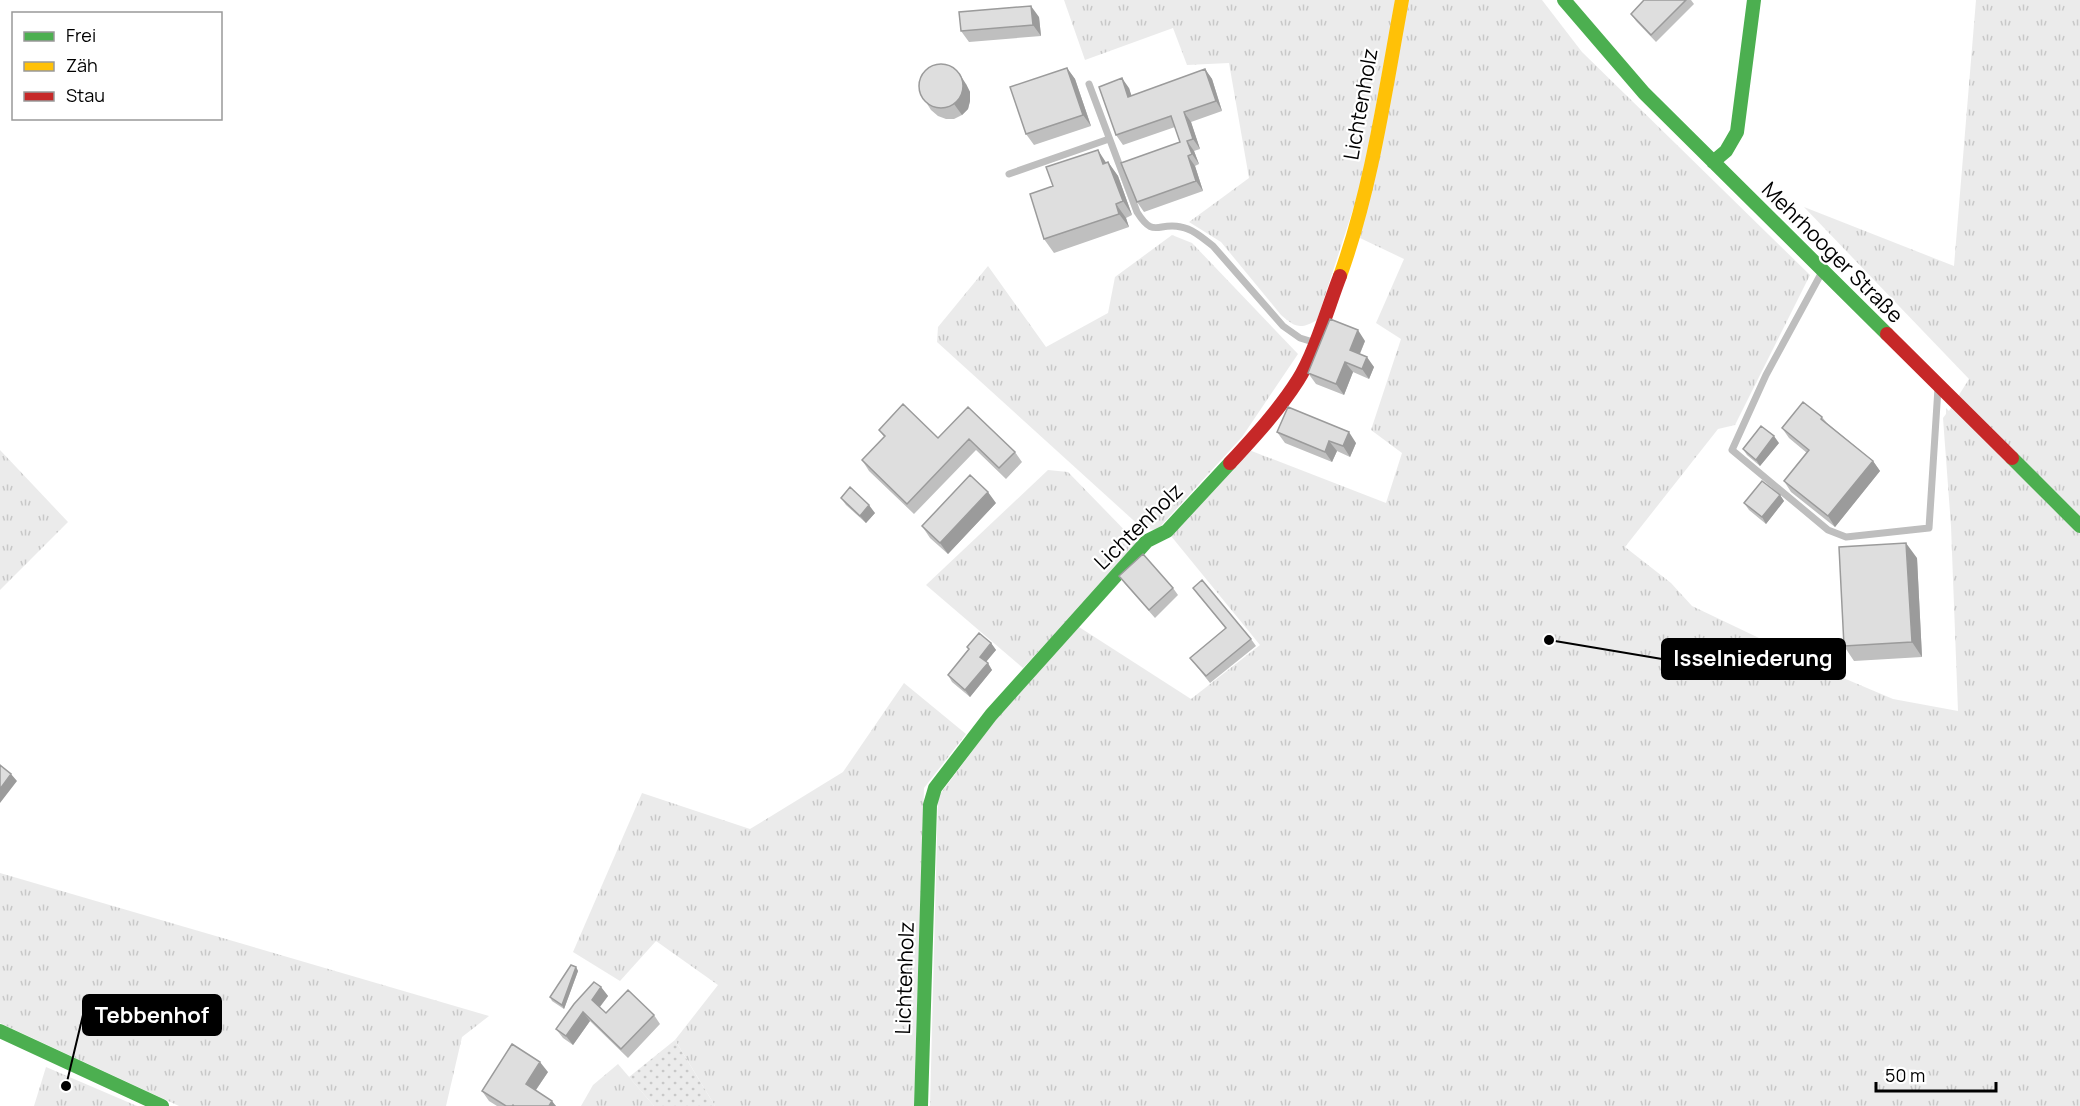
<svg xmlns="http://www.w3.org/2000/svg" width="2080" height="1106" viewBox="0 0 2080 1106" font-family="Manrope,sans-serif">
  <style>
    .grass { fill: url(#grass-tufts) }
    .garden { fill: url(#garden-dots) }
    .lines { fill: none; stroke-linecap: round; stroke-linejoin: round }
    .lane { stroke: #bebebe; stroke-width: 7 }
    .fast { stroke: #4caf50; stroke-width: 14 }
    .slow { stroke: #ffc107; stroke-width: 14 }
    .jam { stroke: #c62828; stroke-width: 14 }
    .wall { fill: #bfbfbf }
    .shaded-wall { fill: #9b9b9b }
    .building { fill: #dedede; stroke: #9b9b9b; stroke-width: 1.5 }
    .labels { text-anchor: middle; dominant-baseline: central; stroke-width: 4.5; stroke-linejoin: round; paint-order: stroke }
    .street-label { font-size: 21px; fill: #000; stroke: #fff }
    .leader { fill: none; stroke: #000; stroke-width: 2 }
    .callout-dot { fill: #000; stroke: #fff; stroke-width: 2 }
    .callout { fill: #000; stroke: #000; stroke-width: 2 }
    .callout-label { font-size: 22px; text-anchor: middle; font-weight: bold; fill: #fff }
  </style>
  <defs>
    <pattern id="grass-tufts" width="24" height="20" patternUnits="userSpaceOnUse" patternTransform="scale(1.5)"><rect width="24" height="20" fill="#ebebeb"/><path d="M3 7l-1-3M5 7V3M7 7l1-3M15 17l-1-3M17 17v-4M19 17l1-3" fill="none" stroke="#c8c8c8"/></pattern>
    <pattern id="garden-dots" width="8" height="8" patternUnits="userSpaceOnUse" patternTransform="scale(1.5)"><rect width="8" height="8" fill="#ebebeb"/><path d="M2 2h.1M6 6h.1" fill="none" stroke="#c8c8c8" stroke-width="1.8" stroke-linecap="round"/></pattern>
  </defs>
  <rect width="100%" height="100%" fill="#fff"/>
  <path class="grass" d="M1064,0h332l-35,185 -44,135c-17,10 -22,7 -36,-5l-60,-73 -32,-20 60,-44 -20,-115 -42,2 -14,-37 -88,32z
    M1409,0h133l40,52 228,223 -75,150 -17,4 -93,118 46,36 21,23 149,71 52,22 65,12 -7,-185 -8,-108 3,-4v-6l3,3 20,-32 -165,-172 150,59 22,-266h104v1106h-1150l8,-309 73,-98 68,-72 112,72 69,-54 -89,-109 78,-86 137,53 16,-50 -31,-23 30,-91 -25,-16 28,-64 -44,-21z
    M1172,235l20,8 106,111 -56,83 -85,93 -14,-1 -206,-187 1,-15 50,-61 58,81 62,-34 7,-36z
    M0,450l68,72 -68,68z
    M1048,470l20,2 70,72 -115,124 -97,-83z
    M904,683l62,51 -42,54 -10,318h-199l-40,-66 43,-55 -62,-44 -36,40 -47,-29 69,-159 108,36 93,-57z
    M0,873l489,143 -27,21 -16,69h-267l-179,-83z
    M618,1064l36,42h-73l12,-21z
    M46,1067l91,39h-103z"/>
  <path class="garden" d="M675,1040l40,66h-61l-25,-29z"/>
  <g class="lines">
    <path class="lane" d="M1089,84l48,128c17,27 20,10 44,15 12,2 23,12 32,19l70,80 17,12 13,4
      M1009,174l100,-35
      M1822,272l-56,103 -34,75 96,80 18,7 83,-9 9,-140"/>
    <path class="fast" d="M1564,0l80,93 243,241
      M1713,162l13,-11 11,-19 17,-132
      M2012,458l68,68
      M0,1031l162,75
      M921,1106l9,-301 5,-17 56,-73 156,-174 20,-10 63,-68"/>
    <path class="slow" d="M1340,276c32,-89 45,-184 62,-276"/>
    <path class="jam" d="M1887,334l125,124
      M1230,463c24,-26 49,-53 68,-83 17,-27 30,-73 42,-104"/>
  </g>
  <path class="wall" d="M1644,0h47l3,4 -38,38 -20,-21 -5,-7z
    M1039,17l2,19 -72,6 -8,-11z
    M1067,68l8,11 16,47 -57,19 -8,-11z
    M1205,69l7,10 10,32 -31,11 9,27 -6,2 5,13 -4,2 8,25 -59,21 -7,-10 43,-60 -5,-15 -52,18 -7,-10 13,-47 2,8z
    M966,84l4,8v9l-2,8 -6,6 -8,4h-8l-8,-3 -7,-6 -7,-11z
    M1108,162l10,14 14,39 -6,3 3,9 -75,26 -10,-14z
    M1365,341l-5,13 14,13 -5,12 -16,-7 -9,23 -28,-11 -8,-11z
    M968,407l47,45 7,10 -16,17 -30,-29 -62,64 -45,-43 -7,-11 22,-23 -5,-7 59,8z
    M1822,417l5,6 46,38 7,10 -45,56 -44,-35 -7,-11 23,-28 -18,-15 -7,-10z
    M1277,432l79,11 -6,14 -13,-6 -5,11 -47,-19z
    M1779,443l-19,23 -13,-11 -4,-6z
    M1780,495l4,6 -18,23 -17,-14 -5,-7z
    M841,498l34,15 -9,10 -20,-18z
    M996,503l-48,51 -18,-16 -8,-12z
    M1917,558l5,99 -68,4 -10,-15z
    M1119,576l54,12 5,7 -23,23 -30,-34z
    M1193,588l58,51 5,7 -46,37 -20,-25 36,-29z
    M991,643l5,7 -10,12 6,8 -22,27 -18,-15 -4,-7 21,-25 -2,-3z
    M576,967l2,4 -14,38 -12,-8 -2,-4z
    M601,987l7,9 -8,11 6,6 48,2 6,9 -32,34 -38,-37 -17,24 -10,-7 -7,-9z
    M548,1072l-12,18 20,16h-59l-8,-5 -7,-10z"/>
  <path class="shaded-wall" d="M1031,6l8,11 2,19 -8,-11z
    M1067,68l8,11 16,47 -8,-11z
    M1205,69l7,10 10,32 -6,-10z
    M959,73l7,11 4,8v9l-2,8 -6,6 -8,-11z
    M1122,78l7,10 6,18 -7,-9z
    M1184,112l7,10 9,27 -7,-10z
    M1187,141l7,10 5,13 -7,-10z
    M1098,150l9,14h-4z
    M1188,156l7,10 8,25 -7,-10z
    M1108,162l10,14 14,39 -9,-14z
    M1116,204l10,14 3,9 -10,-13z
    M1358,330l7,11 -8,19 -7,-10z
    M1367,357l7,10 -5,12 -7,-10z
    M1345,362l8,10 -9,23 -8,-11z
    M1349,432l7,11 -6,14 -7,-11z
    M1774,436l5,7 -19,23 -4,-6z
    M1329,441l8,10 -5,11 -7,-10z
    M1873,461l7,10 -45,56 -7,-11z
    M988,492l8,11 -48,51 -8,-11z
    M1780,495l4,6 -18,23 -4,-7z
    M869,505l6,8 -9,10 -6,-7z
    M1906,543l11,15 5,99 -10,-15z
    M991,643l5,7 -11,13 -5,-6z
    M988,663l4,7 -22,27 -5,-7z
    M11,774l6,7 -17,22v-14z
    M576,967l2,4 -14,38 -2,-4z
    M601,987l7,9 -10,13 -6,-9z
    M583,1012l7,9 -17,24 -7,-9z
    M540,1062l8,10 -15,22 -7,-10z
    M552,1101l4,5h-7z"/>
  <path class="building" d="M1644,0h42l-35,35 -20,-21z
    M1031,6l2,19 -72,6 -2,-19z
    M919 86a22 22 0 1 1 44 0a22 22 0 1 1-44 0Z
    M1067,68l16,47 -57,19 -16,-47z
    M1205,69l11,32 -32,11 9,27 -6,2 5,13 -4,2 8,25 -59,21 -16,-39 59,-21 -9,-26 -55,19 -17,-48 23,-9 6,19z
    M1098,150l5,14 5,-2 15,39 -7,3 3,10 -75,25 -14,-45 23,-8 -7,-19z
    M1330,319l28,11 -8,20 17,7 -5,12 -17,-7 -9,22 -28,-11z
    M1803,402l19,15 -1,2 52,42 -45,55 -44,-35 25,-31 -27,-22z
    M903,404l35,34 30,-31 47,45 -16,16 -30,-29 -62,65 -45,-44 23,-24 -6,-6z
    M1288,407l61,25 -6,14 -14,-5 -4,11 -48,-20z
    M1761,426l13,10 -18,24 -13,-11z
    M970,475l18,17 -48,51 -18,-17z
    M1762,481l18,14 -18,22 -18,-14z
    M850,487l19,18 -9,11 -19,-18z
    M1906,543l6,99 -68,4 -5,-99z
    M1143,554l30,34 -24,22 -30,-34z
    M1202,580l49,59 -45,37 -16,-18 36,-30 -33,-40z
    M979,633l12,10 -11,14 8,6 -23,27 -17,-15 21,-26 -2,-2z
    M0,765l11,9 -11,15z
    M571,965l5,2 -14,38 -12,-8z
    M594,982l7,5 -9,13 14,13 22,-23 26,25 -33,34 -38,-37 -17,24 -10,-7 18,-25z
    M512,1044l28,18 -14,22 26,17 -3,5h-35l-1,-1 -1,1h-6l-24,-15z"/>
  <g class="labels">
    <g class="street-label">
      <text transform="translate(1360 104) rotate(-80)">Lichtenholz</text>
      <text transform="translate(1833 252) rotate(45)">Mehrhooger Straße</text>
      <text transform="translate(1138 526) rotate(-44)">Lichtenholz</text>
      <text transform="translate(904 978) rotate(-88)">Lichtenholz</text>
    </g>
  </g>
  <path class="leader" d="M1549 640L1662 659M66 1086L83 1015"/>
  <g class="callout-dot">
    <circle cx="1549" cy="640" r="6"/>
    <circle cx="66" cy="1086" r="6"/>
  </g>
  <g class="callout">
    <rect x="1662" y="639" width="183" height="40" rx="6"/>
    <rect x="83" y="995" width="138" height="40" rx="6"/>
  </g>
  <g class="callout-label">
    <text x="1753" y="666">Isselniederung</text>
    <text x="152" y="1023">Tebbenhof</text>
  </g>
  <rect x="12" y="12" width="210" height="108" fill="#ffffff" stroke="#999999" stroke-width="1.5"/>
  <rect x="24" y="32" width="30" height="9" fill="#4caf50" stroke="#999999" stroke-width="1.5"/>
  <text x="66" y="42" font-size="18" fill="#000000">Frei</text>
  <rect x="24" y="62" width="30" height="9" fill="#ffc107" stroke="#999999" stroke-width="1.5"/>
  <text x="66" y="72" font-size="18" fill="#000000">Zäh</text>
  <rect x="24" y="92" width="30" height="9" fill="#c62828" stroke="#999999" stroke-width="1.5"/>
  <text x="66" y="102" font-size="18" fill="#000000">Stau</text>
  <path d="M1876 1082v9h120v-9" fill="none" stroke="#000000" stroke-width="3"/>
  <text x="1885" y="1082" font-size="18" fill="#000000" stroke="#ffffff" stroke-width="4.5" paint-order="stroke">50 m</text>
</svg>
